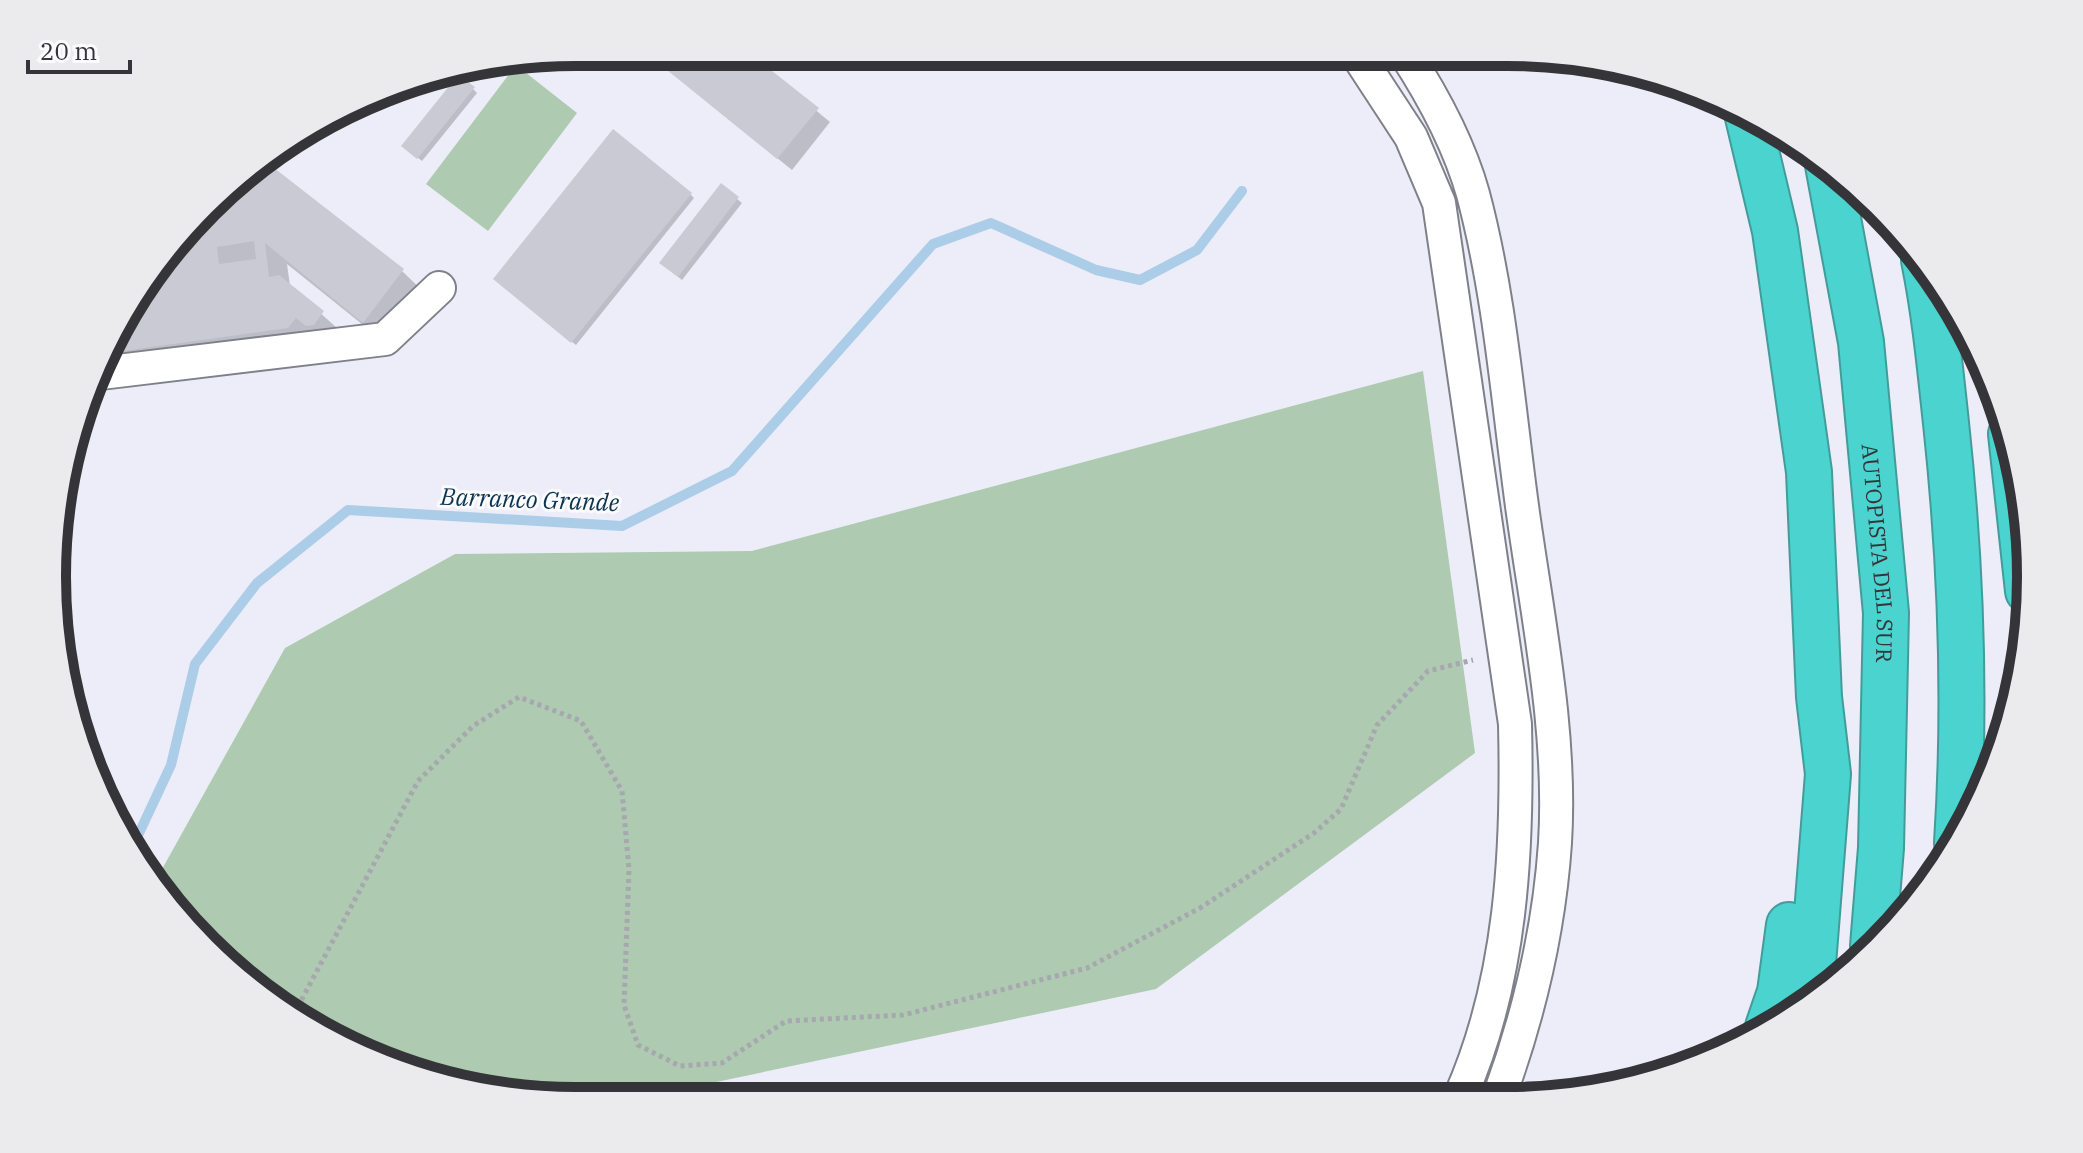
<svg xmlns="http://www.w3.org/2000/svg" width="2083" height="1153" viewBox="0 0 2083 1153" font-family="'IBM Plex Serif',serif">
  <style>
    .green { fill: #aecab0 }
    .shadow { fill: #0003 }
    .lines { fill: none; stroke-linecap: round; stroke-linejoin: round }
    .stream { stroke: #accde8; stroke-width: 10 }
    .building { fill: #cacad4; fill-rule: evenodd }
    .street-casing { stroke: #7f8089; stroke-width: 36 }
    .highway-casing { stroke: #439c9a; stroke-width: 48 }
    .path { stroke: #a7a7b0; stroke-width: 5; stroke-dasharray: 4 4; stroke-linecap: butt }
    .street { stroke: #fff; stroke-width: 32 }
    .highway { stroke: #4ad3cf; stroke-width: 44 }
    .labels { text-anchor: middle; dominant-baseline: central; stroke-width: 6; stroke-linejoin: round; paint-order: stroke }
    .street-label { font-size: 22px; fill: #353539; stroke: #fbfbfd }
    .water-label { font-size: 24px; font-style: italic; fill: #0c3450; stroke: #fbfbfd }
    .rim { fill: none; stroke: #353539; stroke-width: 10 }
  </style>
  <rect width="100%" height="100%" fill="#ecedf8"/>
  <path class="green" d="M516,65l61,48 -89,118 -62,-47z
    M1423,371l52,382 -319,236 -525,111h-88l-103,-17 -125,-52 -133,-108 -26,-43 129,-232 170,-94 297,-3z"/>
  <path class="shadow" d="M655,52h90l85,70 -38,48 -109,-88 -11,-17z
    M842,52h37l-14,18z
    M473,89l4,4 -55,68 -14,-11z
    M269,167l133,104 24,23 -38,51 -101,-81 3,22 56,50 -249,44 43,-95 109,-116z
    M721,186l21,17 -60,77 -17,-14z
    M690,194l4,4 -118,147 -77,-62z"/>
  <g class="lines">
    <path class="stream" d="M134,844l37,-79 24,-101 62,-81 91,-73 274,16 110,-55 201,-227 58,-21 105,47 44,10 57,-30 45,-59"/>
  </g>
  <path class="building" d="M656,52h92l71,56 -42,51 -110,-89 3,-6z
    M842,52h22l-9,11z
    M458,75l17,12 -58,72 -16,-13z
    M613,129l79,64 -121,150 -78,-64z
    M269,164l135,105 -41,54 -98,-80 4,34 10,-2 45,36 -10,14 -8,1 -10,-8 -8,10 -179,25 31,-68 111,-118zM254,241l2,18 -37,5 -2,-17z
    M721,183l18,14 -61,80 -19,-14z"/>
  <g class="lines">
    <g class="street-casing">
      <path id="street" d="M1356,53l55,84 28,66 76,521c3,125 -3,256 -55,373
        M1405,53c28,43 54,91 68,141 27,101 35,209 49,312 15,110 40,225 33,337 -6,88 -26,172 -56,254
        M101,373l284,-34 54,-51"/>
    </g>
    <g class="highway-casing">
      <g id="highway">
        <path d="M1747,113l28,118 34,241 10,225 9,77 -18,228"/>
        <path id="s1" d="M1828,165l33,177 25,271 -5,235 -8,98"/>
        <path d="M1924,260c11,54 16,108 22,163 15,139 20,280 11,420"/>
        <path d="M2011,434l17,157"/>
        <path d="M1768,1027l12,-35 9,-67"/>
      </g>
    </g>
    <path class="path" d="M294,1014l124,-233 55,-55 46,-29 62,24 41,70 7,78 -5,136 14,40 42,21 42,-3 64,-42 117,-6 184,-47 113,-60 114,-75 27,-24 36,-84 51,-54 45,-11
      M1382,1097l8,-10h42"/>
    <use href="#street" class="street"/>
    <use href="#highway" class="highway"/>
  </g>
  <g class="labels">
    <g class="street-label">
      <text stroke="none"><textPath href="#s1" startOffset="392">AUTOPISTA DEL SUR</textPath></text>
    </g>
    <g class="water-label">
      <text transform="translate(530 499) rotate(2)">Barranco Grande</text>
    </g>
  </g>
  <path d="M0 0H2083V1153H0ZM576 66H1507A510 510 0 0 1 2017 576V577A510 510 0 0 1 1507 1087H576A510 510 0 0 1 66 577V576A510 510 0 0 1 576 66Z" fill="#ebebed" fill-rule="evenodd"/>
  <path class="rim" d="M576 66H1507A510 510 0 0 1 2017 576V577A510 510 0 0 1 1507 1087H576A510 510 0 0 1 66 577V576A510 510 0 0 1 576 66Z"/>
  <path d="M28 60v12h102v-12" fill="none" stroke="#353539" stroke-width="4"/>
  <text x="40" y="60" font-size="24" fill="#353539" stroke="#fbfbfd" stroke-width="6" paint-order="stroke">20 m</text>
</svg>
